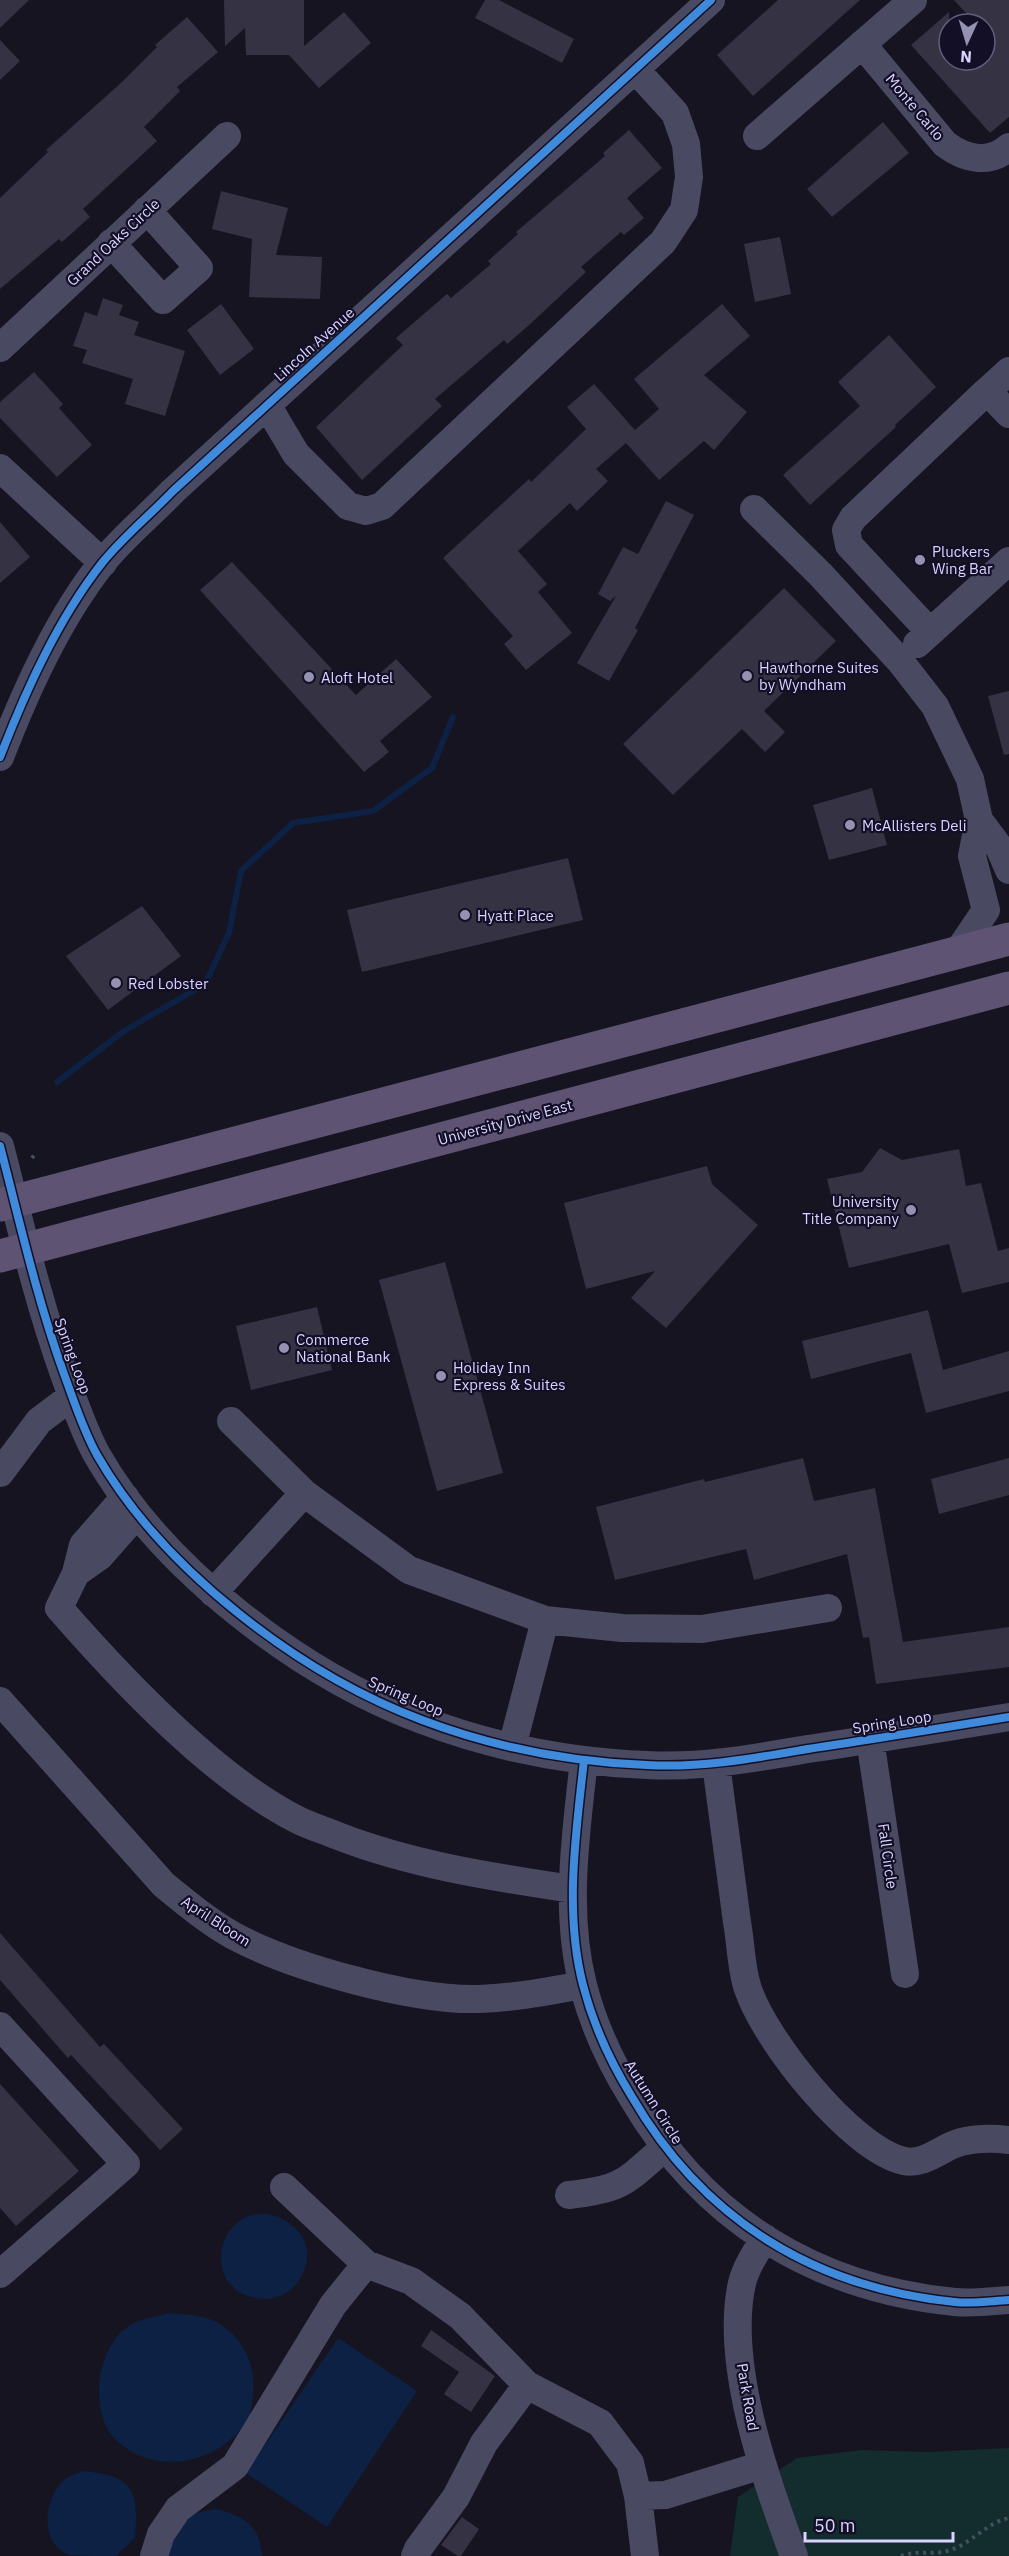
<svg xmlns="http://www.w3.org/2000/svg" width="1009" height="2556" viewBox="0 0 1009 2556" font-family="'IBM Plex Sans',sans-serif">
  <style>
    .green { fill: #132c2d }
    .water { fill: #0d2144 }
    .lines { fill: none; stroke-linecap: round; stroke-linejoin: round }
    .stream { stroke: #0d2144; stroke-width: 6 }
    .building { fill: #343243 }
    .path { stroke: #44505f; stroke-width: 4; stroke-dasharray: 3 4.5; stroke-linecap: butt }
    .minor { stroke: #4a4962; stroke-width: 28 }
    .major { stroke: #5e5373; stroke-width: 33 }
    .cycleway-casing { stroke: #130f26; stroke-width: 11 }
    .cycleway { stroke: #408adc; stroke-width: 8 }
    .poi-dot { fill: #9591b1; stroke: #130f26; stroke-width: 2 }
    .labels { text-anchor: middle; dominant-baseline: central; stroke-width: 4.5; stroke-linejoin: round; paint-order: stroke }
    .street-label { font-size: 15px; fill: #d9d4ff; stroke: #130f26 }
    .poi-label { font-size: 15px; fill: #d9d4ff; stroke: #130f26; text-anchor: start }
  </style>
  <rect width="100%" height="100%" fill="#161421"/>
  <path class="green" d="M1009,2448v108h-279l8,-59 59,-39 65,-8 66,2z"/>
  <path class="water" d="M269,2214c37,11 51,41 25,73 -6,7 -20,12 -29,12 -58,-2 -54,-71 -14,-84 5,-2 13,-1 18,-1z
    M170,2313c11,2 25,1 36,5 31,9 51,43 47,74 -1,8 -1,20 -5,27 -27,45 -94,59 -133,20 -28,-29 -18,-98 19,-116 11,-5 24,-7 36,-10z
    M338,2338l79,53 -90,136 -81,-54z
    M82,2471c51,4 57,19 53,67l-19,18c-14,0 -34,0 -47,-1 -29,-11 -26,-53 -7,-73 4,-5 14,-8 20,-11z
    M216,2509c28,7 44,16 46,47h-93c6,-32 15,-43 47,-47z"/>
  <g class="lines">
    <path class="stream" d="M57,1082l67,-51 81,-47 24,-51 12,-62 52,-48 80,-12 59,-43 21,-51"/>
  </g>
  <path class="building" d="M0,0h29l-29,28z
    M224,0h80v46l40,-34 27,31 -52,45 -30,-33h-43l-1,-27 -20,18z
    M485,0h14l75,39 -12,24 -87,-45z
    M778,0h82l-107,96 -36,-41z
    M954,0h55v117l-19,16 -79,-88 38,-33v48h36v-36h-9z
    M187,17l31,35 -41,35 3,4 -36,36 13,14 -74,68 7,8 -28,25 -3,-3 -59,50v-91l48,-46 -2,-2 76,-68 35,-35 -2,-2z
    M0,40l20,21 -20,19z
    M883,122l26,31 -77,64 -25,-28z
    M629,130l33,38 -35,30 17,20 -20,17 -3,-3 -40,35 5,5 -58,54 -21,18 -3,-4 -69,59 7,7 -80,74 -46,-53 87,-82 -7,-7 51,-44 4,4 40,-34 -3,-3 30,-27 -2,-2 89,-76 -2,-3z
    M221,191l67,17 -12,47 46,2 -2,42 -71,-2 3,-58 -40,-10z
    M780,237l11,57 -36,8 -11,-58z
    M103,298l20,7 -4,10 20,7 -5,13 51,16 -20,65 -40,-12 8,-25 -51,-16 5,-13 -14,-4 12,-34 12,4z
    M221,304l33,45 -34,26 -33,-45z
    M722,304l28,32 -46,39 43,37 -33,38 -10,-9 -45,39 -33,-37 -30,26 12,12 -31,30 -7,-8 -52,48 29,33 -9,8 34,41 -46,37 -22,-26 9,-8 -70,-78 86,-79 2,3 55,-53 -19,-22 27,-23 41,46 24,-21 -25,-30z
    M889,335l47,52 -41,38 1,2 -86,78 -27,-30 77,-69 -22,-24z
    M34,372l29,32 -4,4 33,37 -35,32 -57,-59v-16z
    M666,501l28,14 -59,113 3,2 -29,51 -32,-18 39,-67 -6,5 -12,-7 25,-47 15,7z
    M0,522l30,35 -30,26z
    M232,562l124,133 40,-36 36,38 -52,44 9,11 -25,20 -164,-182z
    M784,588l52,53 -72,70 21,21 -20,20 -23,-23 -69,66 -50,-51z
    M1009,691v63l-5,1 -16,-59z
    M872,788l15,57 -58,15 -16,-55z
    M568,858l15,62 -221,52 -15,-62z
    M142,906l39,50 -73,54 -42,-54z
    M880,1148l22,12 57,-11 7,37 15,-3 17,68 11,-3v34l-47,11 -13,-49 -100,24 -22,-89 35,-7z
    M707,1166l5,18 46,41 -92,103 -35,-30 24,-27 -69,18 -22,-86z
    M445,1262l58,211 -66,18 -58,-211z
    M317,1307l15,63 -81,20 -15,-64z
    M928,1310l15,60 66,-19v40l-83,22 -15,-60 -100,26 -9,-38z
    M803,1458l11,43 61,-13 28,154 106,-15v40l-133,17 -7,-47 -6,1 -16,-84 -93,26 -8,-31 -131,31 -19,-73 108,-28 1,3z
    M1009,1458v37l-70,19 -8,-35z
    M0,1933l100,114 4,-3 79,85 -23,21 -89,-95 -3,3 -68,-78z
    M0,2084l79,87 -63,55 -16,-18z
    M431,2330l64,46 -24,36 -27,-18 15,-22 -38,-26z
    M462,2517l17,12 -18,27h-3l-17,-11z"/>
  <g class="lines">
    <path class="path" d="M32,1158l3,-4
      M901,2556c15,-6 31,-1 46,-5 24,-6 38,-28 62,-33"/>
    <path class="minor" d="M862,44l83,100c20,15 44,21 64,3
      M757,136l156,-136
      M111,243l52,57 36,-32 -52,-58
      M0,348l227,-212
      M987,391l22,-20
      M267,405l29,49 52,52 18,5 16,-5 281,-264 21,-32 5,-33 -3,-33 -11,-31 -40,-44
      M0,468l103,95
      M754,509l67,66 79,86 35,45 35,73 9,41 -7,36 14,54 -29,43
      M930,632l-81,-87 -3,-15 7,-12 134,-127 22,23
      M917,644l92,-83
      M0,757c26,-67 58,-138 102,-194 21,-26 48,-48 71,-72l538,-491
      M979,820l20,27 10,23
      M0,1146c20,77 37,153 64,228 10,27 19,56 33,81 66,115 203,219 325,265 71,27 149,42 225,45 55,3 108,-7 161,-16 67,-10 134,-21 201,-32
      M231,1421l73,72 105,77 136,50 77,8 80,1 126,-21
      M0,1473l39,-52 33,-25
      M125,1497l-42,48 -7,28 -17,35c62,71 153,168 237,211 13,7 28,11 42,17 75,29 154,41 234,53
      M76,1573l24,-17 37,-42
      M213,1593l91,-100
      M0,1701l164,184c22,18 45,37 70,51 58,31 178,65 245,63 35,-1 69,-8 104,-14
      M870,1739l35,235
      M512,1747l33,-127
      M584,1760c-8,73 -20,152 -1,225 10,39 28,78 49,112 71,122 182,191 323,205 17,2 36,-1 54,-2
      M716,1764c7,52 14,105 21,158 4,22 4,47 11,67 17,51 103,160 156,172 19,4 35,-11 51,-17 15,-6 38,-6 54,-4
      M0,2026l126,138 -126,110
      M284,2187l82,77 45,17 49,35 67,69 73,38 30,40 8,33 7,60
      M569,2195c54,-6 56,-13 95,-47
      M765,2238c-9,14 -19,29 -23,45 -18,80 24,198 52,273
      M638,2496l27,-1 97,-30
      M154,2556l7,-22 17,-25 57,-43 98,-161 33,-41
      M415,2556l3,-7 38,-52 28,-54 43,-58"/>
    <path class="major" d="M0,1205l1009,-266
      M0,1256l1009,-268"/>
    <g class="cycleway-casing">
      <path id="cycleway" d="M0,757c26,-67 58,-138 102,-194 21,-26 48,-48 71,-72l538,-491
        M0,1146c20,77 37,153 64,228 10,27 19,56 33,81 66,115 203,219 325,265 71,27 149,42 225,45 55,3 108,-7 161,-16 67,-10 134,-21 201,-32
        M584,1760c-8,73 -20,152 -1,225 10,39 28,78 49,112 71,122 182,191 323,205 17,2 36,-1 54,-2"/>
    </g>
    <use href="#cycleway" class="cycleway"/>
  </g>
  <g class="poi-dot">
    <circle cx="920" cy="560" r="6"/>
    <circle cx="747" cy="676" r="6"/>
    <circle cx="309" cy="677" r="6"/>
    <circle cx="850" cy="825" r="6"/>
    <circle cx="465" cy="915" r="6"/>
    <circle cx="116" cy="983" r="6"/>
    <circle cx="911" cy="1210" r="6"/>
    <circle cx="284" cy="1348" r="6"/>
    <circle cx="441" cy="1376" r="6"/>
  </g>
  <g class="labels">
    <g class="street-label">
      <text transform="translate(915 107) rotate(50)">Monte Carlo</text>
      <text transform="translate(113 242) rotate(-43)">Grand Oaks Circle</text>
      <text transform="translate(314 344) rotate(-42)">Lincoln Avenue</text>
      <text transform="translate(505 1122) rotate(-15)">University Drive East</text>
      <text transform="translate(73 1356) rotate(70)">Spring Loop</text>
      <text transform="translate(406 1696) rotate(23)">Spring Loop</text>
      <text transform="translate(892 1722) rotate(-9)">Spring Loop</text>
      <text transform="translate(888 1856) rotate(82)">Fall Circle</text>
      <text transform="translate(216 1921) rotate(33)">April Bloom</text>
      <text transform="translate(654 2102) rotate(58)">Autumn Circle</text>
      <text transform="translate(748 2397) rotate(80)">Park Road</text>
    </g>
    <g class="poi-label">
      <text x="932" y="551">Pluckers<tspan x="932" dy="17">Wing Bar</tspan></text>
      <text x="759" y="667">Hawthorne Suites<tspan x="759" dy="17">by Wyndham</tspan></text>
      <text x="321" y="677">Aloft Hotel</text>
      <text x="862" y="825">McAllisters Deli</text>
      <text x="477" y="915">Hyatt Place</text>
      <text x="128" y="983">Red Lobster</text>
      <text x="899" y="1201" text-anchor="end">University<tspan x="899" dy="17">Title Company</tspan></text>
      <text x="296" y="1339">Commerce<tspan x="296" dy="17">National Bank</tspan></text>
      <text x="453" y="1367">Holiday Inn<tspan x="453" dy="17">Express &amp; Suites</tspan></text>
    </g>
  </g>
  <g transform="translate(967 42) rotate(184)"><circle r="28" fill="#130f26" stroke="#625e7d" stroke-width="1.5"/>
  <path d="M0-4.5L10 22L0 15L-10 22Z" fill="#9591b1"/>
  <text y="-9" font-size="16" font-weight="bold" text-anchor="middle" fill="#d9d4ff">N</text>
  </g>
  <path d="M805 2532v9h148v-9" fill="none" stroke="#d9d4ff" stroke-width="3"/>
  <text x="814" y="2532" font-size="18" fill="#d9d4ff" stroke="#130f26" stroke-width="4.5" paint-order="stroke">50 m</text>
</svg>
